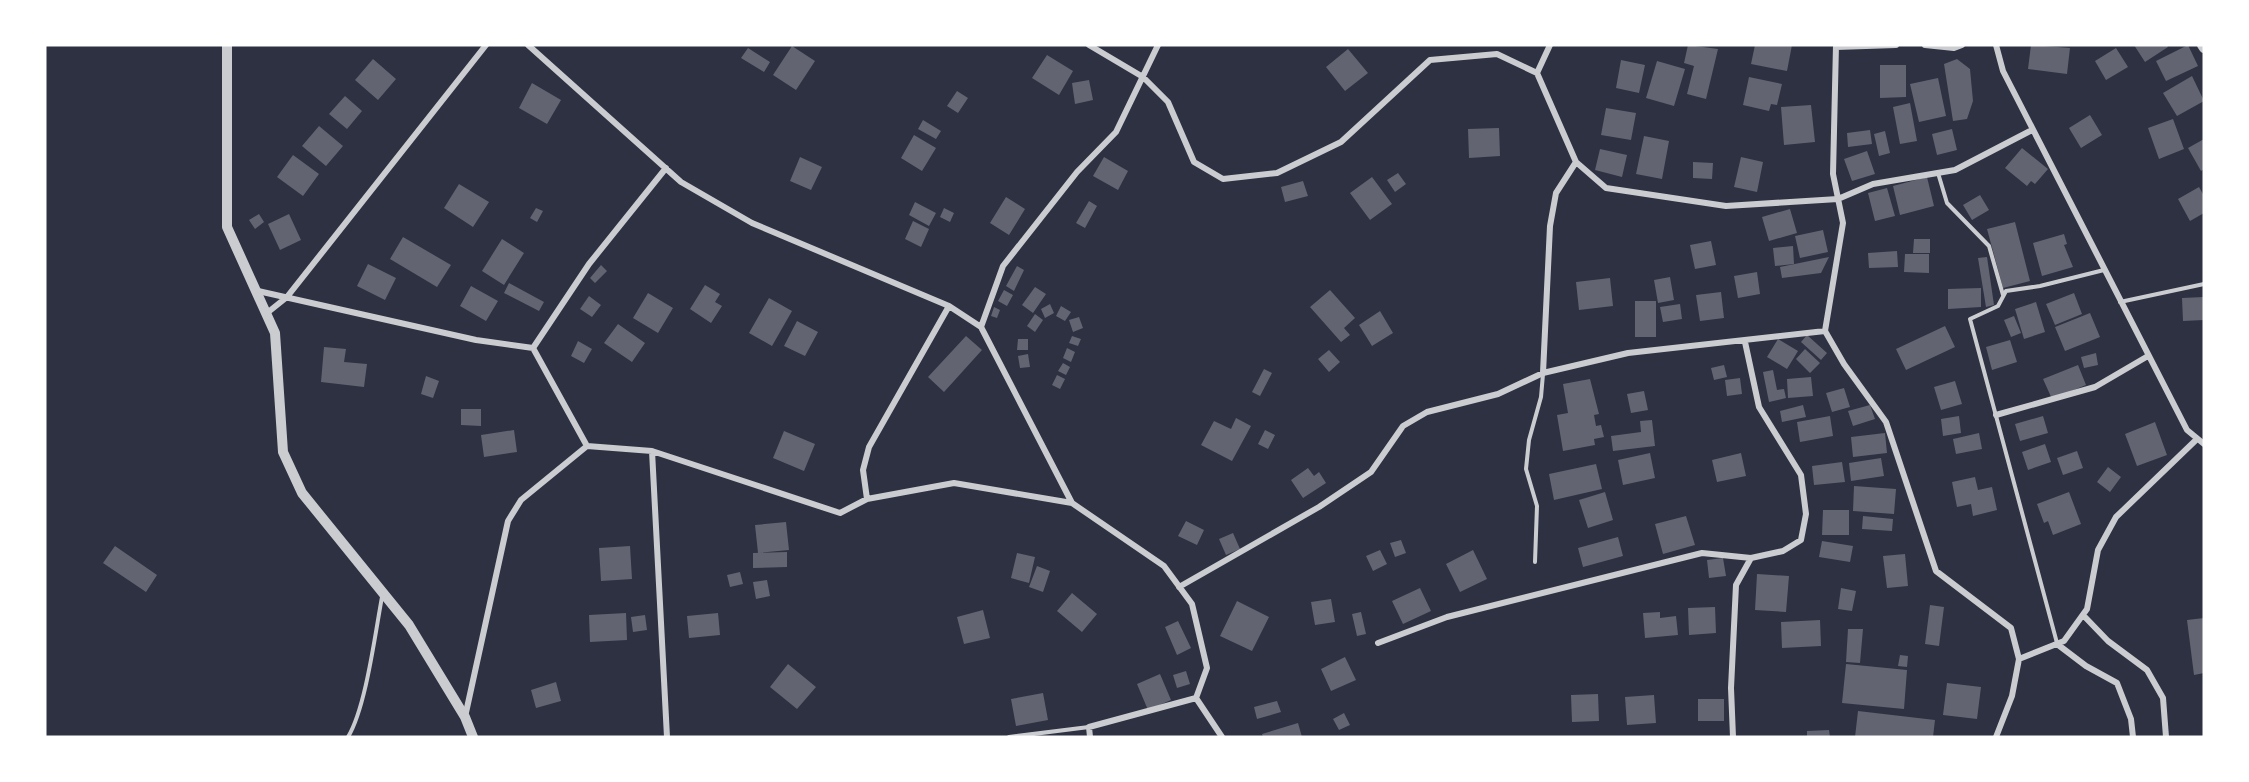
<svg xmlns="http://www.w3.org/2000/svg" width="2249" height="782" viewBox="0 0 2249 782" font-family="'Golos Text',sans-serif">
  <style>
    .building { fill: #626471 }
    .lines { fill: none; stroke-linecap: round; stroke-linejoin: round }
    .service { stroke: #caccd0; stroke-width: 4 }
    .minor { stroke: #caccd0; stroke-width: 6 }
    .tertiary { stroke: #caccd0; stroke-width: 10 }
  </style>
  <rect width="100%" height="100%" fill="#2d3142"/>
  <path class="building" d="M1688,45l30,4 -12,50 -19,-5 7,-28 -10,-3z
    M1755,45h37l-5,26 -36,-7z
    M2031,45l39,3 -3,26 -39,-5z
    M2134,45h33l1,2 -23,15z
    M2188,45l10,21 -32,15 -10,-20z
    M792,46l23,15 -19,29 -23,-15z
    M748,48l22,14 -6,10 -23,-14z
    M2116,48l12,19 -22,13 -11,-19z
    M1348,49l20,24 -23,18 -19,-24z
    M1047,55l26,16 -14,24 -27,-17z
    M373,59l23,20 -18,21 -23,-20z
    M1957,59l13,10 3,32 -6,18 -14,2 -9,-57z
    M1621,60l24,5 -6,28 -23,-5z
    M1657,61l28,8 -11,37 -28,-8z
    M1880,65h26v32l-26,1z
    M2192,76l12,25 -27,15 -14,-23z
    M1749,77l33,7 -5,21 -6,-1 -2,7 -26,-6z
    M1938,78l8,38 -27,6 -9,-38z
    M1089,80l4,20 -18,4 -3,-21z
    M532,83l29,17 -14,24 -28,-16z
    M957,91l11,7 -10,15 -11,-7z
    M345,96l17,15 -15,18 -18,-15z
    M1910,103l7,38 -17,3 -7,-37z
    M1811,105l4,37 -31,3 -3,-38z
    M1606,108l30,5 -5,27 -30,-5z
    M2090,115l12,20 -21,13 -12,-20z
    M2173,119l11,30 -25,10 -11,-31z
    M923,120l18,11 -5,8 -18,-10z
    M319,126l24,20 -17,20 -24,-20z
    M1499,128l1,28 -31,2 -1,-29z
    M1952,129l5,21 -20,5 -5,-21z
    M1870,130l2,14 -24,3 -1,-14z
    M1885,131l5,22 -11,3 -5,-22z
    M914,135l22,13 -14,23 -21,-13z
    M1644,136l25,5 -7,38 -26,-5z
    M2204,139v30l-3,2 -13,-23z
    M2022,148l26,21 -13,15 -4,-3 -4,5 -22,-18z
    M1600,149l27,6 -5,22 -27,-7z
    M1867,151l8,23 -23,7 -8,-22z
    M293,155l26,19 -16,22 -26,-19z
    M800,157l22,10 -11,23 -21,-9z
    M1104,157l24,14 -10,19 -25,-14z
    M1741,157l22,5 -6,30 -23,-5z
    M1693,162l20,1 -1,16 -19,-1z
    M1398,173l8,11 -11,8 -8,-12z
    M1372,177l20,27 -22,16 -20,-27z
    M1927,177l7,29 -34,9 -7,-29z
    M1303,181l5,15 -23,6 -4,-15z
    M459,184l30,18 -16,25 -29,-19z
    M2199,187l5,9v17l-14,8 -12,-22z
    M1887,188l8,28 -20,5 -7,-28z
    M1980,195l9,15 -17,10 -9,-15z
    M1006,197l19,12 -16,26 -19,-12z
    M1089,201l8,5 -12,22 -9,-5z
    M915,202l21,11 -7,13 -20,-11z
    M536,208l7,3 -6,11 -7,-4z
    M944,208l10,5 -4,9 -10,-5z
    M1790,209l7,24 -28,8 -7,-24z
    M259,214l5,8 -9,7 -6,-9z
    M289,214l12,26 -21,10 -12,-26z
    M913,221l16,8 -8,18 -16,-8z
    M2015,222l15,59 -27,7 -16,-59z
    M1823,230l5,22 -28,6 -5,-22z
    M2064,234l3,10 -3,1 9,22 -31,9 -9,-33z
    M403,237l48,28 -14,22 -47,-28z
    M502,239l22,14 -20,32 -22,-14z
    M1914,239h16v14h-17z
    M1711,241l5,24 -21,4 -5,-24z
    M1793,246l1,18 -19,2 -2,-18z
    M1897,251l1,16 -29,1 -1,-15z
    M1905,254h24v19l-25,-1z
    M1829,257l-8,16 -39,5 -2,-11z
    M1987,257l7,48 -8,2 -8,-49z
    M368,264l28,14 -11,22 -28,-14z
    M601,265l6,6 -12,12 -5,-5z
    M1017,266l7,4 -10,21 -8,-5z
    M1757,272l3,22 -22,4 -4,-22z
    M1670,277l4,23 -16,3 -4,-23z
    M1610,278l3,28 -34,4 -3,-28z
    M509,283l35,19 -5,9 -35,-18z
    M705,285l15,9 -5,8 7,4 -11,17 -21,-14z
    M471,286l27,15 -12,20 -26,-15z
    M1035,287l11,7 -13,19 -11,-8z
    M1981,288v19l-33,2v-20z
    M1004,290l9,5 -6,11 -9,-5z
    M1330,290l25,28 -11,10 6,7 -9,7 -31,-35z
    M1721,292l3,26 -24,3 -4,-26z
    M648,293l25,15 -15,25 -25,-15z
    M2074,293l8,21 -27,11 -9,-21z
    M589,296l12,9 -9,12 -12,-8z
    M2204,297v23l-21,1 -1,-23z
    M769,298l23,13 -20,35 -23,-13z
    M1635,301h21v36h-21z
    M2036,302l9,30 -21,7 -9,-30z
    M1050,304l4,9 -9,5 -4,-9z
    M1680,304l2,15 -19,3 -3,-15z
    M1061,306l10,6 -6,9 -9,-5z
    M994,307l6,3 -3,8 -6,-2z
    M1380,311l13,22 -21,13 -13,-21z
    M2090,313l10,24 -35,14 -10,-24z
    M1035,314l8,6 -8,12 -8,-6z
    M2014,316l7,17 -10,4 -7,-17z
    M1079,317l4,11 -10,4 -4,-12z
    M797,321l21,11 -13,24 -21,-10z
    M618,324l27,19 -13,19 -28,-19z
    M1945,326l10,21 -49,23 -10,-21z
    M1807,335l20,18 -6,7 -20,-18z
    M966,336l16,14 -38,42 -16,-15z
    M1072,336l9,3 -3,7 -9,-3z
    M1018,339h10v11h-11z
    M1778,339l20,12 -11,18 -20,-12z
    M2010,340l7,22 -25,8 -6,-23z
    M578,341l14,8 -8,14 -13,-7z
    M324,347l22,2 -2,13 23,2 -3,23 -43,-5z
    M1067,348l8,4 -4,10 -8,-4z
    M1805,349l15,14 -10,10 -14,-14z
    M1329,350l11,12 -11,10 -11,-13z
    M2096,353l2,12 -14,3 -3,-11z
    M1028,354l2,13 -10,1 -2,-12z
    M1063,363l7,4 -4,8 -8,-4z
    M1724,365l3,12 -13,3 -3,-12z
    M2078,365l8,20 -34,14 -9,-20z
    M1264,369l8,4 -12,23 -8,-4z
    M1773,370l4,20 7,-1 2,9 -17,4 -6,-30z
    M1057,375l8,4 -5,10 -8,-4z
    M426,376l13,5 -6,17 -12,-4z
    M1811,377l2,19 -25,2 -1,-19z
    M1740,378l2,16 -15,2 -2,-16z
    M1590,379l9,35 -5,1 2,11 5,-1 3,12 -10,2 1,6 -32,6 -6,-36 11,-2 -5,-29z
    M1955,381l7,23 -21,6 -7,-23z
    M1844,388l6,19 -18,5 -6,-19z
    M1644,391l4,19 -17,3 -4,-19z
    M1803,405l3,12 -24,5 -2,-11z
    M1870,405l5,14 -22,7 -5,-15z
    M461,409h20v17l-20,-1z
    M1830,416l3,20 -33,6 -3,-20z
    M1959,416l2,17 -18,3 -2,-17z
    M2043,416l5,17 -28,8 -5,-17z
    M1236,418l15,8 -19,35 -31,-16 13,-24 17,8z
    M1652,420l3,26 -42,5 -2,-15 30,-4 -1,-11z
    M2155,422l12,33 -30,11 -12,-32z
    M514,430l3,22 -33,5 -3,-22z
    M1265,430l10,5 -7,14 -10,-5z
    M784,431l31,13 -11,27 -31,-13z
    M1885,433l2,20 -34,4 -2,-20z
    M1979,433l3,16 -26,5 -3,-15z
    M2045,444l6,18 -23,8 -6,-18z
    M2077,451l6,17 -20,7 -6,-17z
    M1650,453l5,25 -32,7 -5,-25z
    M1741,453l5,23 -29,6 -5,-22z
    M1881,458l3,18 -33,5 -2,-18z
    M1842,462l3,20 -31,3 -2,-19z
    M1596,464l6,25 -48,11 -5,-26z
    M2108,467l13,10 -11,15 -13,-10z
    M1308,468l6,8 5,-4 7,11 -23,15 -12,-18z
    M1975,477l3,13 14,-3 5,23 -24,6 -2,-12 -14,3 -5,-25z
    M1854,486l42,3 -2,25 -41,-3z
    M1605,492l8,28 -25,8 -9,-28z
    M2069,492l12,32 -28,11 -5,-14 -4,2 -7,-19z
    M1823,510h26v25h-27z
    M1686,516l9,29 -32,9 -8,-30z
    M1863,516l30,3 -1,12 -30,-2z
    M1186,521l18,9 -7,15 -19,-9z
    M786,522l3,28 -31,3 -3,-28z
    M1233,533l7,16 -14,6 -7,-16z
    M1618,537l5,19 -40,11 -5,-19z
    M1401,540l5,13 -11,4 -5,-14z
    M1822,541l31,5 -3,16 -31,-5z
    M115,546l42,29 -11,17 -43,-29z
    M630,546l2,33 -31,2 -2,-33z
    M1380,550l7,14 -14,7 -7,-15z
    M1473,550l14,29 -27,13 -14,-28z
    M787,552v15l-34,1v-15z
    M1017,553l18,4 -6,26 -18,-5z
    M1905,554l3,32 -21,2 -4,-32z
    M1723,558l3,18 -17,2 -2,-18z
    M1037,566l13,5 -7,21 -14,-5z
    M740,572l3,12 -13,3 -3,-12z
    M1757,574l32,2 -3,36 -31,-2z
    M767,580l3,16 -14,3 -3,-17z
    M1420,588l11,23 -28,13 -11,-23z
    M1841,588l15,3 -4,20 -14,-2z
    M1072,593l25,21 -15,18 -25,-21z
    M1331,599l4,23 -20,3 -4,-23z
    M1237,601l32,16 -17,34 -32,-15z
    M1930,605l14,2 -5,39 -14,-2z
    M1715,607l1,26 -27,2 -1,-27z
    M983,610l7,28 -26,6 -7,-27z
    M1361,612l5,22 -9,2 -5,-22z
    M1660,612v6l16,-2 2,19 -33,3 -2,-25z
    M626,613l1,27 -37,2 -1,-27z
    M718,613l2,22 -31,3 -2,-22z
    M645,615l2,15 -14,2 -2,-15z
    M2204,618v55l-10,2 -7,-55z
    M1820,620l1,26 -39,2 -1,-26z
    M1178,621l13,27 -14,7 -12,-28z
    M1848,629h15l-3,34 -14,-1z
    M1900,655l8,1 -1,11 -9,-1z
    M1345,657l11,23 -25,11 -10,-22z
    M788,664l28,23 -19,22 -27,-22z
    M1846,664l61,6 -3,39 -62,-6z
    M1186,671l4,13 -13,4 -4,-13z
    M1160,674l11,26 -23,10 -11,-26z
    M556,682l5,19 -25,7 -5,-18z
    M1947,683l34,4 -4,32 -34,-4z
    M1043,693l5,27 -32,6 -5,-27z
    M1598,694l1,27 -27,1 -1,-27z
    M1654,695l2,28 -29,2 -2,-28z
    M1698,699h26v22h-26z
    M1277,701l4,11 -24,7 -3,-12z
    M1858,711l77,9 -2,17h-78z
    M1344,713l6,12 -11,5 -6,-11z
    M1298,723l4,14h-39l-1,-3z
    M1829,730l1,7h-23v-6z"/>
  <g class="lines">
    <path class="service" d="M1938,173l9,30 42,43 14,49
      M2120,302l84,-18
      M1535,562l2,-56 -11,-37 3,-29 12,-43 2,-23
      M2057,643l-87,-324 28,-13 8,-15 34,-5 64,-16
      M348,737c18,-30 27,-103 34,-140
      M1009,737l80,-10"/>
    <path class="minor" d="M528,45l153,137 71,41 197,83 32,21 91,176 92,63 28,38 15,64 -11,30 -107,29 1,10
      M1089,45l54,32 25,25 26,60 29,17 54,-6 64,-31 89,-82 67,-6 40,19 39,89 30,26 120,18 112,-7 35,-15 82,-14 77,-40
      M1836,45l-3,129 10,49 -18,108 19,33 42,58 50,149 75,57 8,31 -7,37 -16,41
      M1925,45l29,3 8,-3
      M1996,45l7,26 184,359 17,14
      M1836,47l60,-2
      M1537,73l13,-28
      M258,291l218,49 57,8
      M267,313l20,-16 199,-252
      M981,327l22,-61 74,-94 39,-40 42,-87
      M533,348l56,-84 77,-96
      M533,348l54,98
      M1543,373l7,-147 6,-33 20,-31
      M1996,415l99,-28 53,-31
      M652,451l15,286
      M867,499l-4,-29 6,-23 80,-141
      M1179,587l140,-80 52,-35 32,-46 24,-14 71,-18 45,-21 85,-20 197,-22
      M2083,615l25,26 39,29 16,28 3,39
      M1378,643l69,-26 255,-64 49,5
      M2057,644l29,22 31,17 14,36 2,18
      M2019,659l45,-18 23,-32 11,-59 18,-33 81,-78
      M1196,698l26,39
      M465,717l43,-196 13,-21 66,-54 65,5 188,62 27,-14 87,-16 118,20
      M1733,737l-2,-49 5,-103 15,-27 32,-7 18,-11 5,-26 -5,-39 -42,-68 -14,-65"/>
    <path class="tertiary" d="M227,45v182l48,106 8,119 19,41 107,132 56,92 8,20
      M2202,45l2,3"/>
  </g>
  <rect width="2249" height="782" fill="none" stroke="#ffffff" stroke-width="93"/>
</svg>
